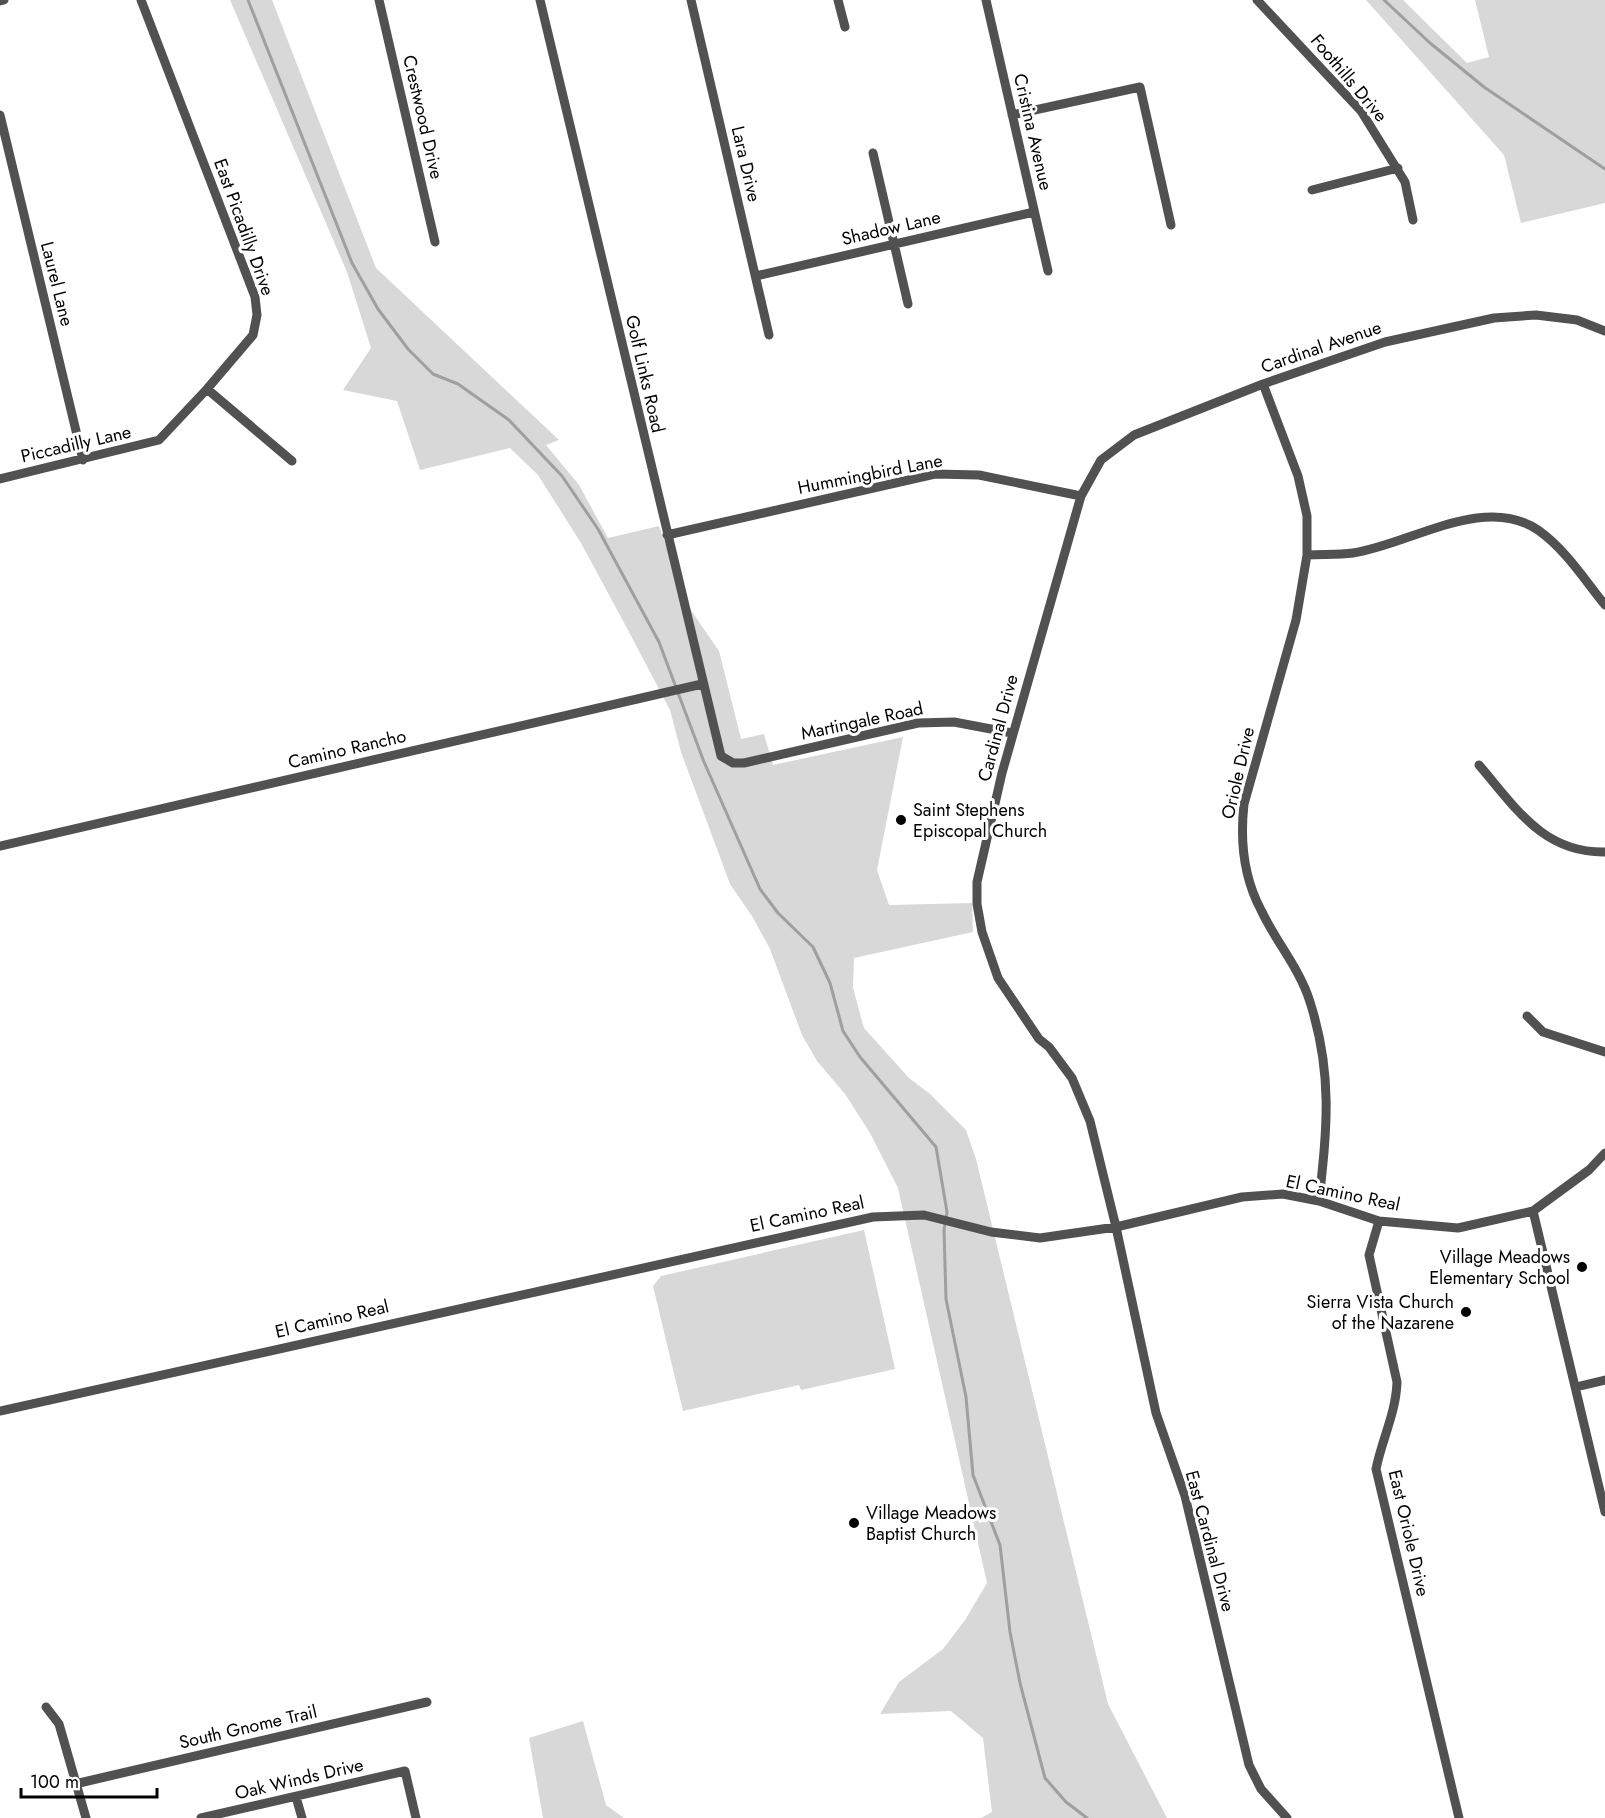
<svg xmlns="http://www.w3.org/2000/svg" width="1605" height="1818" viewBox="0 0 1605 1818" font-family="Jost,sans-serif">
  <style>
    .green { fill: #d8d8d8 }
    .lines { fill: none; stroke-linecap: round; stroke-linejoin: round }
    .stream { stroke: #9f9f9f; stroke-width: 3 }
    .minor { stroke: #515151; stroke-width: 9 }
    .poi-dot { fill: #000; stroke: #fff; stroke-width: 2 }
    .labels { text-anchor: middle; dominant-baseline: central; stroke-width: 6; stroke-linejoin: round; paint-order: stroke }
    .street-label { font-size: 18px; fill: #000; stroke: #fff }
    .poi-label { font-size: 18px; fill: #000; stroke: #fff; text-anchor: start }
  </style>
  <rect width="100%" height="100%" fill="#fff"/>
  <path class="green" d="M230,0h42l104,268 183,172 -13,5 33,40 29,53 51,-12 29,80 31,45 22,88 23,-5 9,31 130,-28 -26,133 12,35 83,-2 1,29 -119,26 -1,30 11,40 45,50 21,16 36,36 10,29 132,545 59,114h-186l11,-6 -9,-74 -32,-27 -71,3 19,-32 44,-33 22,-29 22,-37 -89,-395 -28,-55 -25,-39 -28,-33 -15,-26 -32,-86 -18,-33 -22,-32 -49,-132 -11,-42 -41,-78 -48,-89 -43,-68 -28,-27 -90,22 -23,-69 -54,-11 28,-42 -24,-76z
    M1366,0h37l64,63 22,-6 -14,-57h130v203l-84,20 -17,-68z
    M864,1230l31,139 -94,21 -2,-5 -116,26 -30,-125 8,-10z
    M583,1721l23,84 18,13h-81l-14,-80z"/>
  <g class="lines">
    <path class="stream" d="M248,0l104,263 26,46 30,40 25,25 25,10 51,36 53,56 36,53 61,113 45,120 56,127 18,24 35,34 17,36 13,48 17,26 76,90 11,65 -3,18 2,69 20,98 7,78 27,70 10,87 10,51 25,95 21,24 21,16
      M1384,0l46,43 54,44 121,82"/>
    <path class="minor" d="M379,0l56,242
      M540,0l181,756 12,7h11l174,-40 36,-1 58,11
      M691,0l78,335
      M838,0l7,27
      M986,0l62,271
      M1257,0l104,111 44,71 8,38
      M0,1l4,-1
      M0,115l83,345
      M1012,115l128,-28 31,138
      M873,153l35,151
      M1312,190l86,-22
      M756,276l278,-64
      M1263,384l35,92 9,40v39l-11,65 -52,184c-4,36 0,74 17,106 15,32 39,59 49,92 23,72 17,126 9,199
      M207,389l85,72
      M0,479l159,-39 48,-51 46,-54 4,-20 -2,-18 -114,-297
      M667,535l268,-61 44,1 102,21
      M1307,555c15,-1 31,0 46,-2 56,-8 131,-60 185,-23 27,19 46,49 67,75
      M1479,765c37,43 64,88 126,87
      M0,846l702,-162
      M1527,1016l16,16 62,20
      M1533,1211l72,301
      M1379,1221l-10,34 28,127c-1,31 -15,57 -21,87l83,349
      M1576,1387l29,-7
      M0,1411l873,-194 51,-2 67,17 49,6 76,-11 126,-30 41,-3 36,7 60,20 79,7 75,-17 56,-41 16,-17
      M46,1707l13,17 27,94
      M75,1784l352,-82
      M296,1797l6,21
      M201,1818l204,-47 11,47
      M1287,1818l-26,-29 -12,-24 -64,-269 -29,-83 -40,-186 -26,-106 -18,-43 -23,-31 -10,-8 -41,-61 -16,-46 -5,-28v-22l25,-109 79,-277 20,-36 33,-25 129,-51 122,-42 109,-24 42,-3 41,5 28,11"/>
  </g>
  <g class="poi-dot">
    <circle cx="901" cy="820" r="6"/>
    <circle cx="1582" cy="1267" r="6"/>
    <circle cx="1466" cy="1312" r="6"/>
    <circle cx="854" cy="1523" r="6"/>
  </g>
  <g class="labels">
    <g class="street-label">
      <text transform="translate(1349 78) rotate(50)">Foothills Drive</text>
      <text transform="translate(423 117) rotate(77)">Crestwood Drive</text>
      <text transform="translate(1033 132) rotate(77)">Cristina Avenue</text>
      <text transform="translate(746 164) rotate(77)">Lara Drive</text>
      <text transform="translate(244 227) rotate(70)">East Picadilly Drive</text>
      <text transform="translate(891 228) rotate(-13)">Shadow Lane</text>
      <text transform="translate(57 284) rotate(76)">Laurel Lane</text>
      <text transform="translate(1321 347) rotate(-19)">Cardinal Avenue</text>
      <text transform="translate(645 374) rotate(77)">Golf Links Road</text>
      <text transform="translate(76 444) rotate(-13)">Piccadilly Lane</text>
      <text transform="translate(870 474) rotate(-11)">Hummingbird Lane</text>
      <text transform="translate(862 721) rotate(-12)">Martingale Road</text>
      <text transform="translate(998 728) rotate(-75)">Cardinal Drive</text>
      <text transform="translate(347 749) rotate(-13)">Camino Rancho</text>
      <text transform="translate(1238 773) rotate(-77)">Oriole Drive</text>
      <text transform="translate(1343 1193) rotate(12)">El Camino Real</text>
      <text transform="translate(807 1214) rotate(-12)">El Camino Real</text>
      <text transform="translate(332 1319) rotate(-13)">El Camino Real</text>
      <text transform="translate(1409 1533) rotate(77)">East Oriole Drive</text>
      <text transform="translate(1210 1541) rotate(75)">East Cardinal Drive</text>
      <text transform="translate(248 1727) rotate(-13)">South Gnome Trail</text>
      <text transform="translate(299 1779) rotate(-13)">Oak Winds Drive</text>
    </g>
    <g class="poi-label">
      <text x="913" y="810">Saint Stephens<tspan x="913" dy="21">Episcopal Church</tspan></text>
      <text x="1570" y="1257" text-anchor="end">Village Meadows<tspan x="1570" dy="21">Elementary School</tspan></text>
      <text x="1454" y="1302" text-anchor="end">Sierra Vista Church<tspan x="1454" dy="21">of the Nazarene</tspan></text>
      <text x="866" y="1513">Village Meadows<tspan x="866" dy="21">Baptist Church</tspan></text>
    </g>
  </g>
  <path d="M21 1788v9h136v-9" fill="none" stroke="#000000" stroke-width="3"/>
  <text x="30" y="1788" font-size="18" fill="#000000" stroke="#ffffff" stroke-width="4.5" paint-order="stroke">100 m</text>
</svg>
